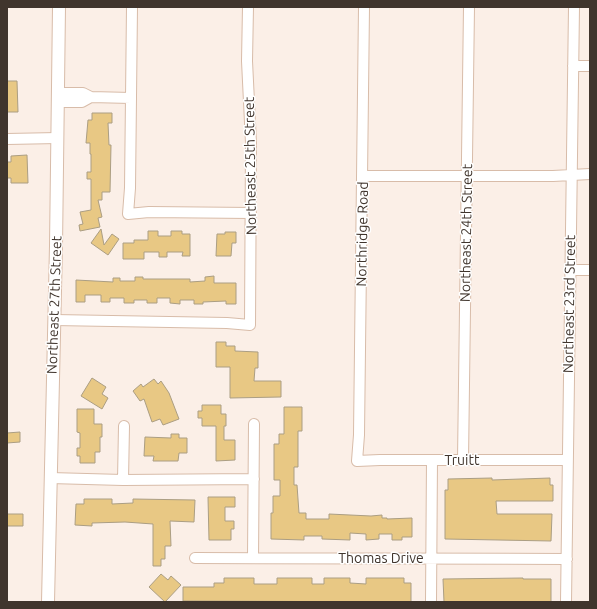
<svg xmlns="http://www.w3.org/2000/svg" width="597" height="609" viewBox="0 0 597 609" font-family="Ubuntu,sans-serif">
  <style>
    .building { fill: #e8c884; stroke: #ab9e83 }
    .lines { fill: none; stroke-linecap: round; stroke-linejoin: round }
    .minor-casing { stroke: #d8bca9; stroke-width: 12 }
    .tertiary-casing { stroke: #d8bca9; stroke-width: 14 }
    .minor { stroke: #fff; stroke-width: 10 }
    .tertiary { stroke: #fff; stroke-width: 12 }
    .labels { text-anchor: middle; dominant-baseline: central; stroke-width: 3; stroke-linejoin: round; paint-order: stroke }
    .street-label { font-size: 14px; fill: #40352d; stroke: #fff }
  </style>
  <rect width="100%" height="100%" fill="#fbefe7"/>
  <path class="building" d="M7,81h10l1,31h-11z
    M92,113h20v10h-4l1,22h2l-1,47h-8v8h-4l4,17 -4,1 2,9 -20,4 -1,-6 4,-1 -3,-12 11,-2v-31h-4v-7h4v-18h-1v-11h-4l2,-23h4z
    M27,155l1,28h-17v-5h-4v-16h4v-6z
    M101,229l3,16 8,-11 7,5 -11,16 -17,-12z
    M148,231h10v5h13v-5h11v3h8v22h-8l1,-4h-16v5h-8v-5h-15v7h-21v-16h11v-3h14z
    M225,232h11v11h-4l-1,13h-15l1,-22h8z
    M214,276v7h22v21h-10v-3l-23,1v2h-9v-4h-14v4l-10,-1v-5h-13v5h-10v-3h-13v3h-10v-5h-14v4h-9v-7h-16v7h-9v-22l37,2v-4h7v3h15v-4h8v2h47v3l15,-1v-4z
    M216,342h10v4h9v5l23,1v16h-3l-1,13h27v16l-51,1v-31h-14z
    M92,378l14,9 -4,7 6,4 -6,11 -21,-13z
    M154,379l4,5 3,-3 8,12 10,26 -16,6 -3,-6 -8,3 -8,-23 -4,2 -7,-10 8,-7 2,3z
    M202,405h19v9h5v12h-2v14h11v20l-19,1v-35h-14v-8h-4v-7h4z
    M284,407h18v24h-4v36h-4v18h3l2,28h7v6h23v-5l42,2 11,-1v3h5v1l25,-1v19h-10v3h-10v-6h-13v5l-13,1v-6l-16,-1v7l-28,-1v-3h-18v4l-33,-1v-26h2v-17h7v-16h-6v-36h5v-10h5z
    M77,409h17v15h8v13h-2v15h-5v11h-15v-7h-3v-8h3v-15l-3,-1z
    M20,432v10l-13,1v-10z
    M171,434h8v4h8v15h-8l-1,8h-25l1,-5h-10l1,-19 26,1z
    M492,478v2l58,-2v7h3v16h-57l1,13h55l-1,27 -106,-2v-49h3v-11z
    M208,497h27v10h-10v14h9v8h-3v11h-22z
    M84,499h28v5l21,-1v-4l62,1 -1,22 -24,-1 1,25h-6v13h-4v7h-8v-42l-28,-2 -33,1v3l-17,-1 1,-21h8z
    M7,514h16v12h-16z
    M161,574l7,6 3,-4 10,9 -16,17 -16,-15z
    M224,578h30v6h23v-6h35v6h12v-6h26v5l16,1v-6h38v5h7v19l-228,-1v-14h31v-4h10z
    M523,578v1h28v23h-107l-1,-23z"/>
  <g class="lines">
    <g class="minor-casing">
      <path id="minor" d="M132,7l-2,181 -2,26 21,-2 102,1
        M364,7l-5,428 -2,26 23,-1h187
        M573,66h17
        M58,93h25l8,4
        M58,102h24l9,-5 40,1
        M7,139l51,-1
        M363,176h190l37,-2
        M570,270h20
        M54,320l173,3 23,2 1,-182 -4,-82 1,-54
        M463,460l6,-453
        M50,478l73,2 131,-1
        M123,480l1,-54
        M195,558l372,1
        M253,558l1,-134
        M431,602l1,-142
        M566,602l8,-595"/>
    </g>
    <g class="tertiary-casing">
      <path id="tertiary" d="M48,602l8,-356 3,-239"/>
    </g>
    <use href="#minor" class="minor"/>
    <use href="#tertiary" class="tertiary"/>
  </g>
  <g class="labels">
    <g class="street-label">
      <text transform="translate(250 166) rotate(-91)">Northeast 25th Street</text>
      <text transform="translate(466 233) rotate(-89)">Northeast 24th Street</text>
      <text transform="translate(362 234) rotate(-89)">Northridge Road</text>
      <text transform="translate(569 304) rotate(-89)">Northeast 23rd Street</text>
      <text transform="translate(54 305) rotate(-88)">Northeast 27th Street</text>
      <text x="462" y="460">Truitt</text>
      <text x="381" y="558">Thomas Drive</text>
    </g>
  </g>
  <rect width="597" height="609" fill="none" stroke="#40352d" stroke-width="16"/>
</svg>
